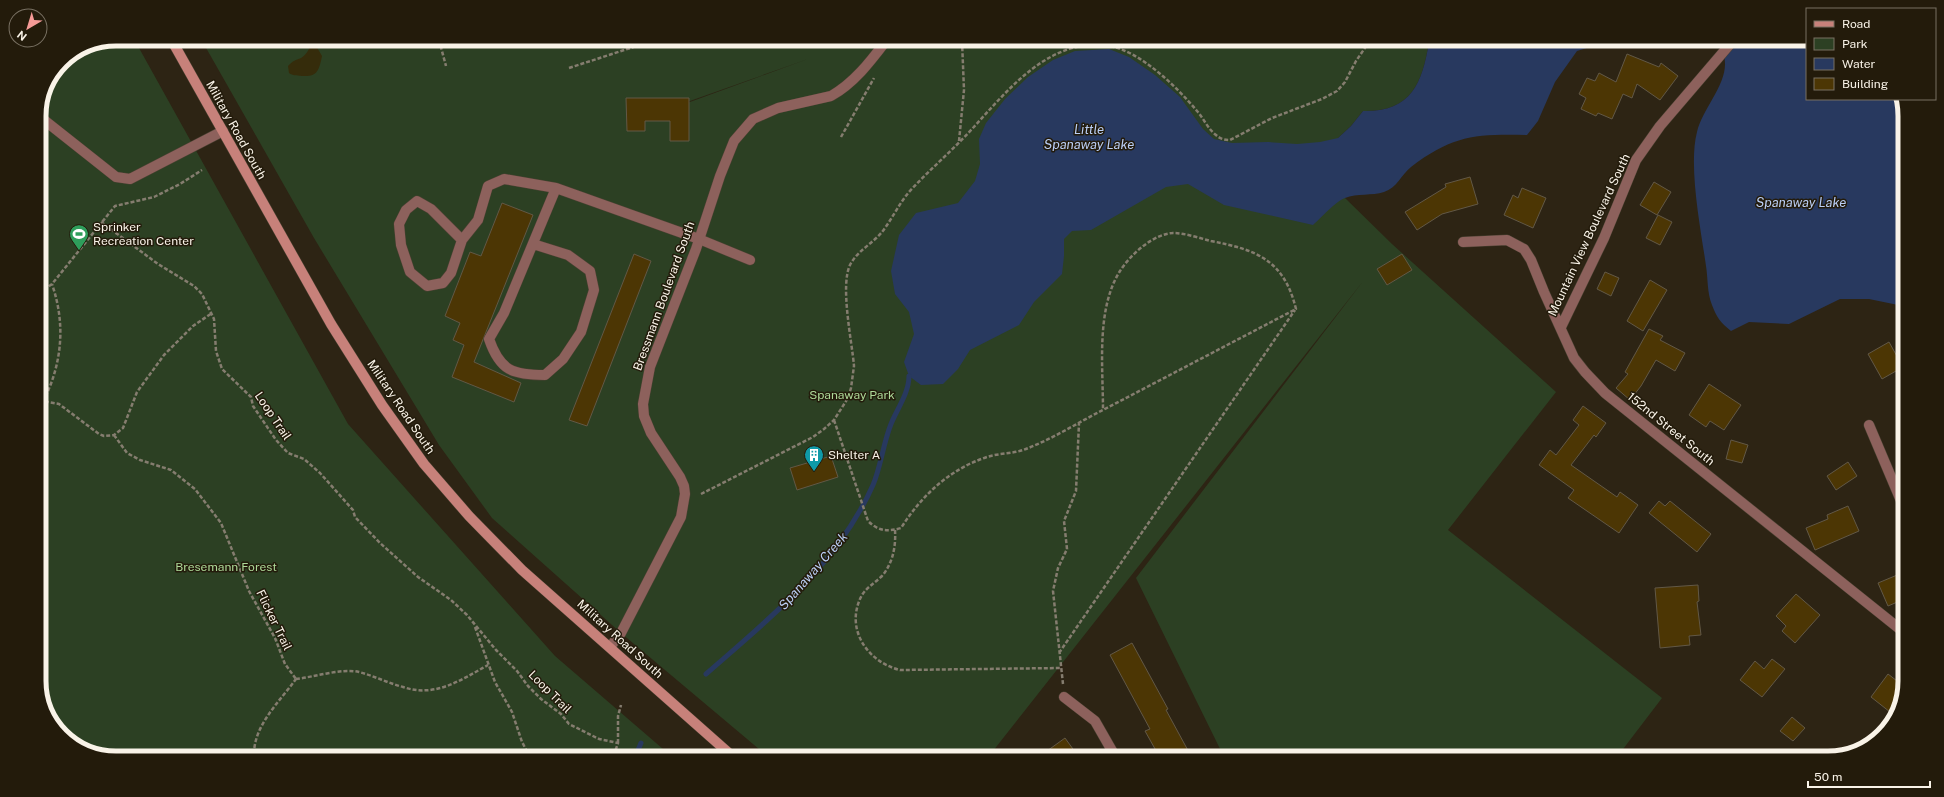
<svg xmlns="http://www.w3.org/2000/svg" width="1944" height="797" viewBox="0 0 1944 797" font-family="'Public Sans',sans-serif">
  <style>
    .green { fill: #2c4023; fill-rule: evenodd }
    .sand { fill: #352c0b }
    .water { fill: #28395f }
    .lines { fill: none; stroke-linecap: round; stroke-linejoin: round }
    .stream { stroke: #28395f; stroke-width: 5 }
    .building { fill: #4c3604; stroke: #625846 }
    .service-casing { stroke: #4a4132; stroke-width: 11 }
    .minor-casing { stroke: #4a4132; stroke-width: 11 }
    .secondary-casing { stroke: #4a4132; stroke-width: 11 }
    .path { stroke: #857d6f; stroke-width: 2.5; stroke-dasharray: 4 2; stroke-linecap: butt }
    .service { stroke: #8d615c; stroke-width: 10 }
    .minor { stroke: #8d615c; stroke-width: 10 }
    .secondary { stroke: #c7817a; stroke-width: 10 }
    .labels { text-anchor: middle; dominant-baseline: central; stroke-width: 3; stroke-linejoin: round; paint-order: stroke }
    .street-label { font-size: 12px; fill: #f9f3e8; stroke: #231b0b }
    .poi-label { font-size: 12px; fill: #f9f3e8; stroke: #231b0b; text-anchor: start }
    .park-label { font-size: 12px; fill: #add998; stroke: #231b0b }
    .water-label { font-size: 13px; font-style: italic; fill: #bacef5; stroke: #231b0b }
    .rim { fill: none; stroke: #f9f3e8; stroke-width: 5 }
  </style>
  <rect width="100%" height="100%" fill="#2d2414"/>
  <path class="green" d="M117,39h17l214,385 207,232 115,99 -579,-1 -36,-27 -16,-41v-574l6,-25 17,-25 25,-17z
    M201,39l1228,3c-7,42 -18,70 -66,69l-12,15 -13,12 7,60 47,46 164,148 -108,138 214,168 -45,59h-393l-88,-179 228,-298 -375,476 -223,-1 -145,-122 -129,-115 -53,-73 -125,-207zM808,59l-151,55 -1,-1z"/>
  <path class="sand" d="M315,44l7,12c-3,15 -5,21 -20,20 -6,-1 -9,0 -13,-3l-1,-7c10,-11 14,-2 23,-21z"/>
  <path class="water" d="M1429,42l174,1 -26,8 -22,31 -17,39 -11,14c-51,-1 -74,0 -116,32 -10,8 -14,21 -27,25 -12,4 -27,1 -39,6 -9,3 -24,20 -32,27l-89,-20 -36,-21 -22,3 -75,43 -19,1 -8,8v17l-2,18 -28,28 -15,23 -49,25 -12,19 -15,15 -22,1 -12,-9 -5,-14 10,-28 -5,-22 -14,-18 -4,-23 8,-36 17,-22 42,-10 17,-22 5,-17 -1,-25 7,-16 19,-24 23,-22 25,-17 22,-9 34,-2 20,8 26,18 25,22 23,32 11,10 18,4 36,-1 29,2 23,-2 18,-4 13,-12 12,-15c48,1 59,-27 66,-69z
    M1718,43h89v56h93l5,12 -2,195 -34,-7h-29l-51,25 -40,-2 -18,9c-11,-9 -14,-13 -19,-26 -5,-12 -4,-27 -6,-39 -5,-36 -18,-100 -9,-134 7,-30 43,-58 21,-89z"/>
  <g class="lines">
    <path class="stream" d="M706,674c63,-55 132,-110 167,-189 8,-19 10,-41 18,-61 6,-15 18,-31 18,-48
      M636,755l5,-12"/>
  </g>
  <path class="building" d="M1627,54l32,13 2,-4 17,13 -18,24 -23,-16 -5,14 -9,-4 -11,25 -14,-6 -2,3 -15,-7 5,-11 -7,-4 8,-16 8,3 4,-8 17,9z
    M626,98h63v43h-19v-20h-25v10h-18z
    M1470,177l8,27 -36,10 -25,16 -12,-18 41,-25 -1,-3z
    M1654,182l17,10 -14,23 -17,-10z
    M1522,188l24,10 -13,30 -29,-13 9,-20 5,3z
    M502,203l31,12 -59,147 47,21 -7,19 -62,-25 12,-32 -11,-5 7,-17 -15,-7 25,-64 11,4z
    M1658,215l14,7 -12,23 -14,-7z
    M634,254l17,7 -64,165 -18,-6z
    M1402,254l10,16 -25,15 -10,-16z
    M1605,272l14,6 -8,18 -14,-7z
    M1650,280l17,10 -24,41 -16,-10z
    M1649,329l14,7 -3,4 25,13 -10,18 -19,-11 -15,26 -11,14 -14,-12 12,-14 -3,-2z
    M1889,342l14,25 -21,12 -14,-25z
    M1709,384l32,21 -17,25 -14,-9 -4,6 -17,-12z
    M1583,406l23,17 -10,14 -2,-2 -23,30 46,32 3,-5 18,13 -19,28 -51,-35 6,-8 -35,-25 11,-15 6,5 23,-30 -6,-5z
    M1731,440l17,5 -6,18 -16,-4z
    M831,456l7,21 -41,13 -7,-22z
    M1848,462l9,14 -21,14 -9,-14z
    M1659,501l6,5 5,-5 41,33 -14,18 -48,-39z
    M1848,506l11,25 -44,19 -9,-22 22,-9 -1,-4z
    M1902,573v27l-14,6 -10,-23z
    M1698,585l1,16 -2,1 4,33 -12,1 1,9 -30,3 -5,-60z
    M1796,594l24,21 -25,28 -13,-12 4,-5 -10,-10z
    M1132,643l36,66 -2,1 25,46h-32l-14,-25 5,-2 -40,-74z
    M1772,659l13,10 -23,28 -22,-17 15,-19 9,8z
    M1888,674l13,10v14l-11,14 -19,-15z
    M1792,717l13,11 -12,13 -13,-10z
    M1065,738l13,18h-38z"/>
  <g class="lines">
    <g class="service-casing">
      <path id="service" d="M39,116l77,61 14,2 93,-48
        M462,240l-31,-31 -14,-8 -11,9 -7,14 2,21 9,27 17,14 16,-3 8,-10 11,-33 16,-20 10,-34 16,-7 52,9
        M533,244l35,11 22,16 4,19 -13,42 -18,27 -18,16c-32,0 -45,-4 -56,-36l15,-26 52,-125 143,51 51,21"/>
    </g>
    <g class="minor-casing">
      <path id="minor" d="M1463,242l44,-2 17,9 7,11 13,32 30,66 11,14 20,21 296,237
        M1561,327l43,-89 32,-78 24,-34 71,-83
        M1869,425l33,78
        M610,647l11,-14 60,-116 4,-23 -1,-8 -4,-9 -29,-44 -7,-17 -1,-12 7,-37 46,-118 24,-73 14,-35 19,-22 25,-11 53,-12c23,-13 39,-34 55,-55
        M1064,697l31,24 20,35"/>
    </g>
    <g class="secondary-casing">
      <path id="secondary" d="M171,39l160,285 51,81 42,59 45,52 53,54 209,185"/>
    </g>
    <path class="path" d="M423,40l17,4
      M439,40l7,26
      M569,68l86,-28
      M841,137l33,-59
      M959,141l5,-51 -2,-49
      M101,222l57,42 36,22 8,8 12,25 2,32 6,18 29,28 2,9 23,34 12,13 16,6 16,14 33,37 2,7 25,26 38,34 33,23 16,15 29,35 21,21 11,15 13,13 20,15 8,10 30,15 19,4 -4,12
      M39,293l13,-9 63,-78 39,-9 26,-13 22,-14
      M43,402c19,-38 23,-77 9,-118
      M39,404l9,-2 11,2 40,30 5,2 10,-1 9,-7 14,-36 27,-37 29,-29 19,-13
      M834,420l34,101c10,10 20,11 33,7 21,-33 49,-59 86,-71 12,-4 25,-3 36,-7 28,-10 54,-27 80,-40l193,-101c-12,-49 -39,-59 -85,-68 -12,-3 -26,-8 -38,-8 -20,1 -43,22 -53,38 -24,38 -17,95 -17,139
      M114,435l13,18 13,7 31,10 24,19 26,34 28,68 26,47 10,26 11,15
      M701,494l112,-57 11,-8 10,-9 14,-22 3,-10 3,-22c-2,-24 -14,-80 -4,-101 7,-14 22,-21 32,-33 10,-13 17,-28 27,-40 20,-22 43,-41 63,-63 36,-39 78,-93 138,-83 31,6 67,41 87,65 7,8 11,18 19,24 4,4 9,5 14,5l42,-22 50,-19 15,-8 8,-9 11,-21 13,-19
      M895,530c1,16 -2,33 -13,46 -7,7 -15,11 -20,19 -18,33 5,67 38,75l161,-2
      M475,627l20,55 17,30 10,30 7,13
      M1059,653l236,-343
      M296,679c18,-2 46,-11 63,-7 15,4 29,11 44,15 32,11 58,-7 85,-22
      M1063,684l-10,-93 5,-23 9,-19 -3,-28 12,-30 3,-68
      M618,743v-27l3,-11
      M254,754c0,-29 26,-53 42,-75"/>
    <use href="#service" class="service"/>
    <use href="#minor" class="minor"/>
    <use href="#secondary" class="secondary"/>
  </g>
  <defs>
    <g id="stadium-pin" transform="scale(1)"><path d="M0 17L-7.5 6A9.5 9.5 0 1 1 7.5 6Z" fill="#2e9e5b" stroke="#231b0b"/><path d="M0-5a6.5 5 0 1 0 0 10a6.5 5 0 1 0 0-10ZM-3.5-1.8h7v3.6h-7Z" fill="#fff"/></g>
    <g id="building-pin" transform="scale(1)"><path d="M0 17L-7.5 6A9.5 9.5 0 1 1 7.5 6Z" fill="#0f9aa8" stroke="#231b0b"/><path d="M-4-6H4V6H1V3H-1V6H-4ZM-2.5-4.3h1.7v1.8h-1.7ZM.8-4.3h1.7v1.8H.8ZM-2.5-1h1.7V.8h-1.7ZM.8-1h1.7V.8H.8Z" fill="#fff"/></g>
  </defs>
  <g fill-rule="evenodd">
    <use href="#stadium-pin" x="79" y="234"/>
    <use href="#building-pin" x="814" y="455"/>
  </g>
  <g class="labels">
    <g class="street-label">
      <text transform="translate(236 130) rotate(61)">Military Road South</text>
      <text transform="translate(1589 235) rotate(-65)">Mountain View Boulevard South</text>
      <text transform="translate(664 296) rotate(-70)">Bressmann Boulevard South</text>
      <text transform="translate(401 407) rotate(56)">Military Road South</text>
      <text transform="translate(273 416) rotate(56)">Loop Trail</text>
      <text transform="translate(1671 429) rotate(39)">152nd Street South</text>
      <text transform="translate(274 620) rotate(64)">Flicker Trail</text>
      <text transform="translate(620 639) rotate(42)">Military Road South</text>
      <text transform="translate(550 692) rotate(45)">Loop Trail</text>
    </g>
    <g class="poi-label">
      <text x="93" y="227">Sprinker<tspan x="93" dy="14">Recreation Center</tspan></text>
      <text x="828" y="455">Shelter A</text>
    </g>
    <g class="park-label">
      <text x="852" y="395">Spanaway Park</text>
      <text x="226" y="567">Bresemann Forest</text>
    </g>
    <g class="water-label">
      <text x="1089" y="129">Little<tspan x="1089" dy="15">Spanaway Lake</tspan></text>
      <text x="1801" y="202">Spanaway Lake</text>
      <text transform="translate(813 571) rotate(-49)">Spanaway Creek</text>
    </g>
  </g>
  <path d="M0 0H1944V797H0ZM116 46H1828A70 70 0 0 1 1898 116V681A70 70 0 0 1 1828 751H116A70 70 0 0 1 46 681V116A70 70 0 0 1 116 46Z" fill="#231b0b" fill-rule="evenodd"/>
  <path class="rim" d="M116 46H1828A70 70 0 0 1 1898 116V681A70 70 0 0 1 1828 751H116A70 70 0 0 1 46 681V116A70 70 0 0 1 116 46Z"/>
  <rect x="1806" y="8" width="130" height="92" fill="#231b0b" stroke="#797163"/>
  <rect x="1814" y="21" width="20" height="6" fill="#c7817a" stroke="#797163"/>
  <text x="1842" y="28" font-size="12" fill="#f9f3e8">Road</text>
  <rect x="1814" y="38" width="20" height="12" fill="#2c4023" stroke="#797163"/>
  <text x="1842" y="48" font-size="12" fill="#f9f3e8">Park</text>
  <rect x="1814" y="58" width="20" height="12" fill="#28395f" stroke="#797163"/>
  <text x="1842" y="68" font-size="12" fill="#f9f3e8">Water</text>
  <rect x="1814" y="78" width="20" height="12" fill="#4c3604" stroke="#797163"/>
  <text x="1842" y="88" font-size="12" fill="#f9f3e8">Building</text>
  <g transform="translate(28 28) rotate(218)"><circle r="19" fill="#231b0b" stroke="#797163"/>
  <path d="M0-3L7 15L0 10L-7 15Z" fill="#f59b97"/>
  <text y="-6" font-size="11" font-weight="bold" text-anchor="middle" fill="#f9f3e8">N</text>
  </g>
  <path d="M1808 781v6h122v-6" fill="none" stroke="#f9f3e8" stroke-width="2"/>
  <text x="1814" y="781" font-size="12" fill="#f9f3e8" stroke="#231b0b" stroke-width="3" paint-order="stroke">50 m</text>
</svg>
